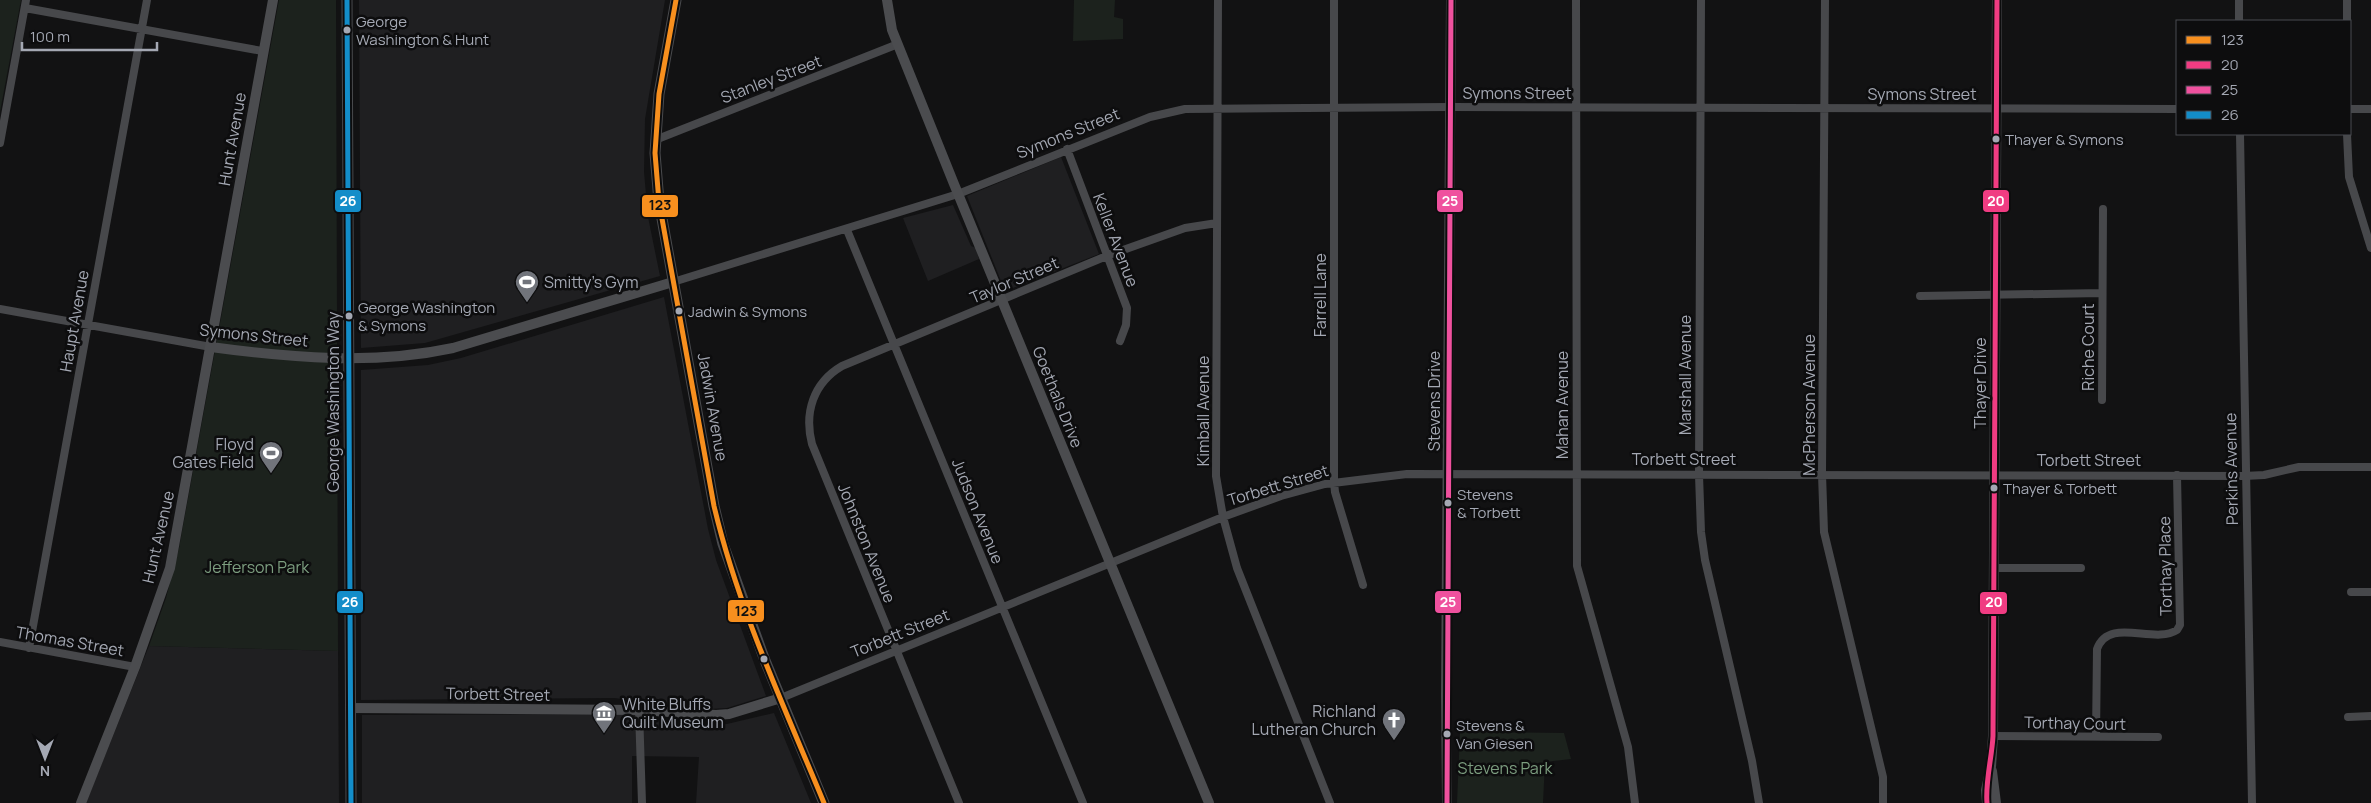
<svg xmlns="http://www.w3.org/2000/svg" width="2371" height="803" viewBox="0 0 2371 803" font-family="Manrope,sans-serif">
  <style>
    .built { fill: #1f1f21 }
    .green { fill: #1c221d }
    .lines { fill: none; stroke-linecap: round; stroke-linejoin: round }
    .street { stroke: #47484b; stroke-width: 8 }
    .secondary { stroke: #4b4c4f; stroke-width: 10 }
    .primary { stroke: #494a4d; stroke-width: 11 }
    .bus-1-casing { stroke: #0d0d0e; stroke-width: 9 }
    .bus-2-casing { stroke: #0d0d0e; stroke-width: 9 }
    .bus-3-casing { stroke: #0d0d0e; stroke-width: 9 }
    .bus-4-casing { stroke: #0d0d0e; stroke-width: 9 }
    .bus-1 { stroke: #f78f1e; stroke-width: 5 }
    .bus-2 { stroke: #f03c82; stroke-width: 5 }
    .bus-3 { stroke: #ef519e; stroke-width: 5 }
    .bus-4 { stroke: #138dc9; stroke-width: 5 }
    .bus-dot { fill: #a4a8b3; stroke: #0d0d0e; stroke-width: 2 }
    .labels { text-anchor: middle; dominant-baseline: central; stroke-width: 5; stroke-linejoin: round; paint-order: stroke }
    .bus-label { font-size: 15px; fill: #a4a8b3; stroke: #0d0d0e; text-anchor: start }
    .street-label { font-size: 16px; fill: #a4a8b3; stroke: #0d0d0e }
    .poi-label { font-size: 16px; fill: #a4a8b3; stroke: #0d0d0e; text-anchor: start }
    .park-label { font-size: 16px; fill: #7c9d7f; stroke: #0d0d0e }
    .line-badge { stroke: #0d0d0e; stroke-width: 2 }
    .badge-label { font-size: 14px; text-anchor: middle; font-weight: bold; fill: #fff }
    .pale-badge-label { font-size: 14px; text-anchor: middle; font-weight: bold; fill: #111 }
  </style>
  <rect width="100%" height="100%" fill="#121213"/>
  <path class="built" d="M359,0h306l-20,119 -1,53 4,45 12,59 -235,67 -64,5z
    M1061,157l38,97 -94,37 -38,-95z
    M953,205l18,41 5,2 3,11 -51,22 -25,-63z
    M664,297l44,232 8,31 50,136 -39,12 -19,1 -94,-11 -253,2v-330l67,-5 33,-7z
    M149,646l189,5 1,152h-253z
    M774,713l37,90h-115l3,-46 -67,-1v47h-270v-88l262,-1 85,11 18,-1z"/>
  <path class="green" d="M0,0h21l-21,112z
    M279,0h57l2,651 -189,-5 17,-48 13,-50z
    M1074,0h41l-1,17 9,2v20l-50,2z
    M1460,732l104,1 7,26 -26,3 -2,41h-86z"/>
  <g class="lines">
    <path class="street" d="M1218,0l-2,476 7,41 14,51 93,235
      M1334,0v482l1,10 28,93
      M1576,0l1,566 51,181 7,56
      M1701,0l-2,475 2,57 4,28 47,201 7,42
      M1825,0l-3,474 2,58 59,245v26
      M2239,0v21
      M25,8l237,43
      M2347,21v-21
      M2350,109h21
      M2240,134l12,669
      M2347,134l2,43 22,71
      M655,140l243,-96
      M0,143l26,-143
      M1067,149l60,159 -1,17 -6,16
      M847,230l236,573
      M673,282l285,-88 192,-77 35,-8 265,-2 727,2
      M1920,296l182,-3
      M0,309l211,38
      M2102,400l1,-191
      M1993,568h88
      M2351,592h20
      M0,642l135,25
      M29,648l118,-648
      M781,698l442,-181 58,-21 44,-12 82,-10 837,2 20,-1 35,-8h72
      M639,710l3,93
      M2348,717l23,-1
      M1993,736l165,1
      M2096,736l1,-87c12,-33 57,-4 80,-19l3,-5 -3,-150
      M959,803l-147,-359c-8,-31 1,-61 30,-78l267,-111 76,-27 32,-5"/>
    <path class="secondary" d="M887,0l5,30 62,154 255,619
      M211,347c80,11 163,18 242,1l220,-66
      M350,708l289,2 77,5 13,-1 52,-16
      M1992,771l4,32
      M81,803l54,-136 35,-99 103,-568
      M1447,803l-1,-108 5,-695
      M1987,803l-1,-13 5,-23 2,-31 4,-736"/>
    <path class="primary" d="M347,0l4,803
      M676,0l-17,94 -4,59 4,49 23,127 32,177 9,38 41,114 60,145"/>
    <g class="bus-1-casing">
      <path id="bus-1" d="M676,0l-17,94 -4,59 4,49 55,304c24,102 70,200 110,297"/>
    </g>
    <g class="bus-2-casing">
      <path id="bus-2" d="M1987,803c-2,-20 5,-46 6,-67l4,-736"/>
    </g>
    <g class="bus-3-casing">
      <path id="bus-3" d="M1447,803l4,-803"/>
    </g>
    <g class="bus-4-casing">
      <path id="bus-4" d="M347,0l4,803"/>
    </g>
    <use href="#bus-1" class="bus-1"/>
    <use href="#bus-2" class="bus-2"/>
    <use href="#bus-3" class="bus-3"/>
    <use href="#bus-4" class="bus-4"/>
  </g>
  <defs>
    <g id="stadium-pin" transform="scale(1.25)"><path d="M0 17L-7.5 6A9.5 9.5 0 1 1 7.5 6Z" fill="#71747b" stroke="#0d0d0e"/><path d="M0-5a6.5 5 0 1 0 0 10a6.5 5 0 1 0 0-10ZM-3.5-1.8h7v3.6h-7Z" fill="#fff"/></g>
    <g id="museum-pin" transform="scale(1.25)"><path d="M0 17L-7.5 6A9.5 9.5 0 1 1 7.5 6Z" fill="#71747b" stroke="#0d0d0e"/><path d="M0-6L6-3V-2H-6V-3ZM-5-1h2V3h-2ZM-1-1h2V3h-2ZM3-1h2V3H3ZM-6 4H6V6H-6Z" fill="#fff"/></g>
    <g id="church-pin" transform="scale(1.25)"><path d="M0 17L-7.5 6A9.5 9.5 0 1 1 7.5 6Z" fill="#71747b" stroke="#0d0d0e"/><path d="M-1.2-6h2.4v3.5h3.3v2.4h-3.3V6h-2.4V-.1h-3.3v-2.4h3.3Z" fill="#fff"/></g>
  </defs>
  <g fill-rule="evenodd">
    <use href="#stadium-pin" x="527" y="282"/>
    <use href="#stadium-pin" x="271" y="453"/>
    <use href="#museum-pin" x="604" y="713"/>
    <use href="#church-pin" x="1394" y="720"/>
  </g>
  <g class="bus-dot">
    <circle cx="347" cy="30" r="4.5"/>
    <circle cx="1996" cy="139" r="4.5"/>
    <circle cx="679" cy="311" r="4.5"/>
    <circle cx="349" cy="316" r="4.5"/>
    <circle cx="1994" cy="488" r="4.5"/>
    <circle cx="1448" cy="503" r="4.5"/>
    <circle cx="764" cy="659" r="4.5"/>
    <circle cx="1447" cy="734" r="4.5"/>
  </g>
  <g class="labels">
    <g class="bus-label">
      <text x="356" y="21">George<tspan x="356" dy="18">Washington &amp; Hunt</tspan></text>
      <text x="2005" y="139">Thayer &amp; Symons</text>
      <text x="358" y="307">George Washington<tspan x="358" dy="18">&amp; Symons</tspan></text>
      <text x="688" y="311">Jadwin &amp; Symons</text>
      <text x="2003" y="488">Thayer &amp; Torbett</text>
      <text x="1457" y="494">Stevens<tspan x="1457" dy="18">&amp; Torbett</tspan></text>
      <text x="1456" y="725">Stevens &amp;<tspan x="1456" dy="18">Van Giesen</tspan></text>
    </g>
    <g class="street-label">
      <text transform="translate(771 79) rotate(-21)">Stanley Street</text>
      <text x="1517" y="93">Symons Street</text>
      <text x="1922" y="94">Symons Street</text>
      <text transform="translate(1068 133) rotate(-22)">Symons Street</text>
      <text transform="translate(232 139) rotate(-80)">Hunt Avenue</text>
      <text transform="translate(1116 240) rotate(69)">Keller Avenue</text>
      <text transform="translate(1014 280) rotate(-23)">Taylor Street</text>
      <text transform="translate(1320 295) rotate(-90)">Farrell Lane</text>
      <text transform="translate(74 321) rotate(-80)">Haupt Avenue</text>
      <text transform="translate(254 335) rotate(6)">Symons Street</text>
      <text transform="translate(2088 347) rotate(-90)">Riche Court</text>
      <text transform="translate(1685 375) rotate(-90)">Marshall Avenue</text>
      <text transform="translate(1980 383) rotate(-90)">Thayer Drive</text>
      <text transform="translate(1058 397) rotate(68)">Goethals Drive</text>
      <text transform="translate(1434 401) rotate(-90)">Stevens Drive</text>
      <text transform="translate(333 402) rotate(-90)">George Washington Way</text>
      <text transform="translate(1562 405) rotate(-90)">Mahan Avenue</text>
      <text transform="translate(1809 405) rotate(-90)">McPherson Avenue</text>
      <text transform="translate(713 407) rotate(80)">Jadwin Avenue</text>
      <text transform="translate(1203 411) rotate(-90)">Kimball Avenue</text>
      <text x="1684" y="459">Torbett Street</text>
      <text x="2089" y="460">Torbett Street</text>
      <text transform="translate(2231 469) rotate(-91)">Perkins Avenue</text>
      <text transform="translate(1278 485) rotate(-17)">Torbett Street</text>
      <text transform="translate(978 511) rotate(68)">Judson Avenue</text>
      <text transform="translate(158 537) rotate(-77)">Hunt Avenue</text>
      <text transform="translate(867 543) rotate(68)">Johnston Avenue</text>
      <text transform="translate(2165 566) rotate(-91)">Torthay Place</text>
      <text transform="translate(900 633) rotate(-22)">Torbett Street</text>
      <text transform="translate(70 641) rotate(10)">Thomas Street</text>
      <text transform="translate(498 694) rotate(1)">Torbett Street</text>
      <text transform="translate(2075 723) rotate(1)">Torthay Court</text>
    </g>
    <g class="poi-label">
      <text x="544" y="282">Smitty's Gym</text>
      <text x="254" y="444" text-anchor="end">Floyd<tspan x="254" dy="18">Gates Field</tspan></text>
      <text x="622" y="704">White Bluffs<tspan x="622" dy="18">Quilt Museum</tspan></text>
      <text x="1376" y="711" text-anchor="end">Richland<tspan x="1376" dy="18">Lutheran Church</tspan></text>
    </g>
    <g class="park-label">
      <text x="257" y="567">Jefferson Park</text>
      <text x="1505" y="768">Stevens Park</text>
    </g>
  </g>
  <g class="line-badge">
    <rect x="334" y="189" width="28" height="24" rx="5" fill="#138dc9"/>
    <rect x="1436" y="189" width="28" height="24" rx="5" fill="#ef519e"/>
    <rect x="1982" y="189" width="28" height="24" rx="5" fill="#f03c82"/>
    <rect x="641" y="194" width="38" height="24" rx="5" fill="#f78f1e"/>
    <rect x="336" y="590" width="28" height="24" rx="5" fill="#138dc9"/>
    <rect x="1434" y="590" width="28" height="24" rx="5" fill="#ef519e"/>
    <rect x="1979" y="591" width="29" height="24" rx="5" fill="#f03c82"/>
    <rect x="727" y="599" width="38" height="24" rx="5" fill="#f78f1e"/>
  </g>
  <g class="badge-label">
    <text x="348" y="206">26</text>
    <text x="1450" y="206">25</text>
    <text x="1996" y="206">20</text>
    <text x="350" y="607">26</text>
    <text x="1448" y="607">25</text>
    <text x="1994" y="607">20</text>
  </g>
  <g class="pale-badge-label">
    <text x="660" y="210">123</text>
    <text x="746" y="616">123</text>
  </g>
  <rect x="2176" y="20" width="175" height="115" fill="#0d0d0e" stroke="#494b50"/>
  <rect x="2186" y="36" width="25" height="8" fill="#f78f1e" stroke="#494b50"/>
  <text x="2221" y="45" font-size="15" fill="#a4a8b3">123</text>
  <rect x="2186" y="61" width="25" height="8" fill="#f03c82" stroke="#494b50"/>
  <text x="2221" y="70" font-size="15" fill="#a4a8b3">20</text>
  <rect x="2186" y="86" width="25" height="8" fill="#ef519e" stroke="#494b50"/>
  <text x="2221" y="95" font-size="15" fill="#a4a8b3">25</text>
  <rect x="2186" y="111" width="25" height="8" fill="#138dc9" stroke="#494b50"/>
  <text x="2221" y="120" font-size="15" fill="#a4a8b3">26</text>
  <g transform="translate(45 758) rotate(180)" stroke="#0d0d0e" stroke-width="4" paint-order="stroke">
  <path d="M0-4L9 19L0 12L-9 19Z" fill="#a4a8b3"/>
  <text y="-8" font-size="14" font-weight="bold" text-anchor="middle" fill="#a4a8b3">N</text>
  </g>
  <path d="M22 42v8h135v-8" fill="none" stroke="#a4a8b3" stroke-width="2.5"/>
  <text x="30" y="42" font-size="15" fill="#a4a8b3" stroke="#0d0d0e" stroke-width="4" paint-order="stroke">100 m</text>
</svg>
